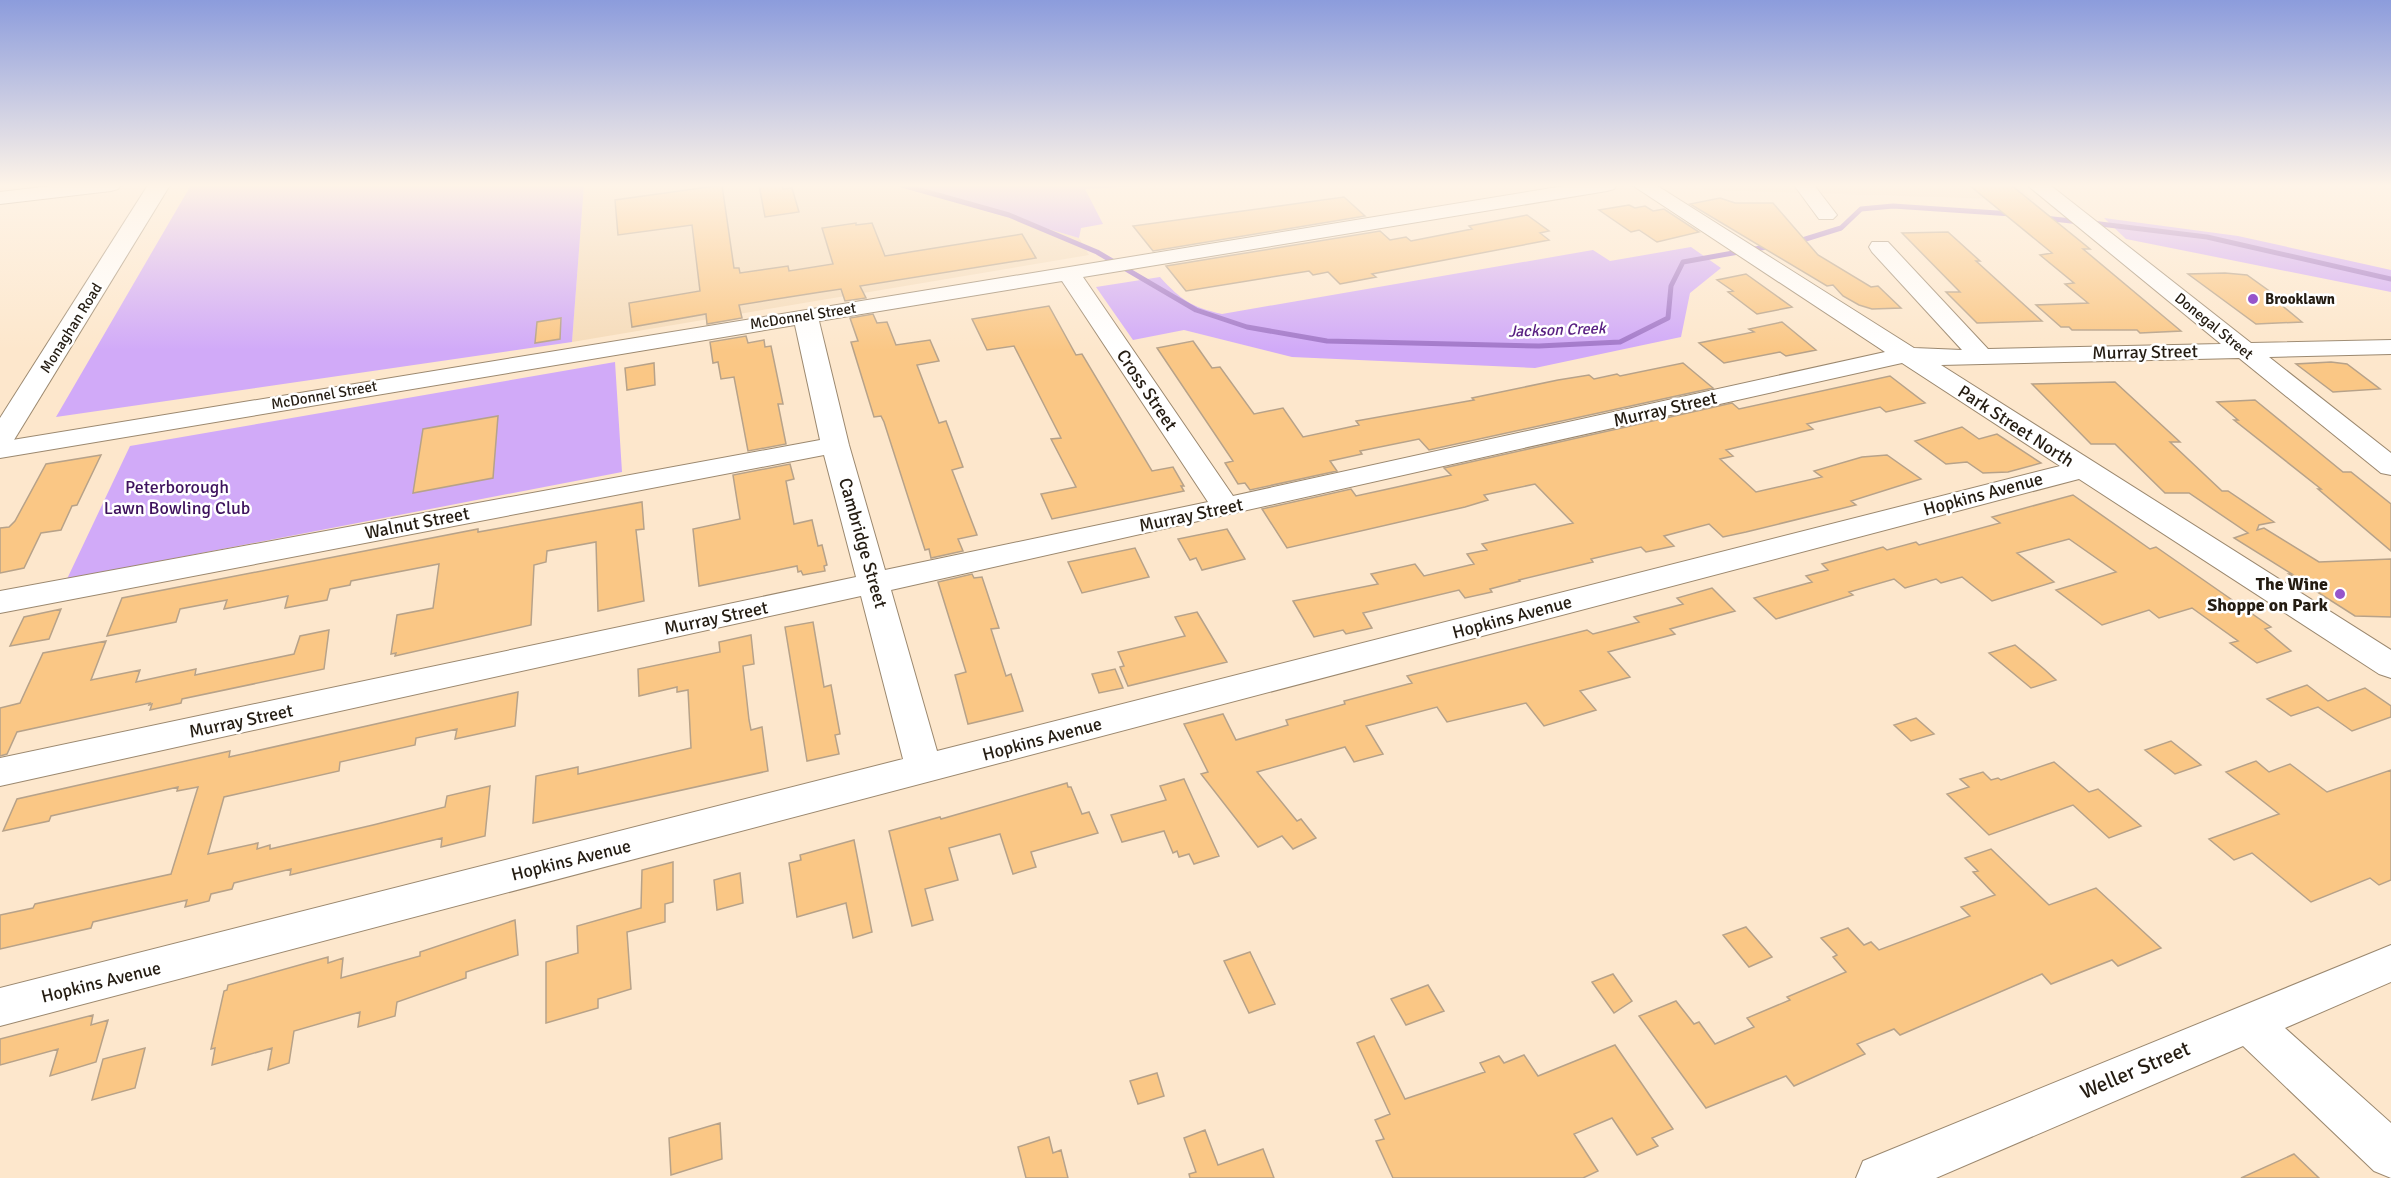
<svg xmlns="http://www.w3.org/2000/svg" width="2391" height="1178" viewBox="0 0 2391 1178" font-family="Signika,sans-serif">
  <style>
    .built { fill: #f5dbb9 }
    .green { fill: #d1aaf8 }
    .lines { fill: none; stroke-linecap: round; stroke-linejoin: round }
    .stream { stroke: #a278ca; stroke-width: 5 }
    .building { fill: #fac785; stroke: #b7a289; stroke-width: 1.5 }
    .minor-casing { stroke: #9b886f; stroke-width: 2 }
    .major-casing { stroke: #9b886f; stroke-width: 2 }
    .minor { fill: #fff; fill-rule: evenodd }
    .major { fill: #fff; fill-rule: evenodd }
    .poi-dot { fill: #9655cb; stroke: #fff; stroke-width: 2 }
    .labels { text-anchor: middle; dominant-baseline: central; stroke-width: 5; stroke-linejoin: round; paint-order: stroke }
    .far-poi-label { font-size: 15px; font-weight: bold; fill: #241c12; stroke: #fff; text-anchor: start }
    .far-street-label { font-size: 15px; fill: #241c12; stroke: #fff }
    .far-water-label { font-size: 16px; font-style: italic; fill: #592082; stroke: #fff }
    .street-label { font-size: 18px; fill: #241c12; stroke: #fff }
    .park-label { font-size: 18px; fill: #3e125d; stroke: #fff }
    .poi-label { font-size: 18px; font-weight: bold; fill: #241c12; stroke: #fff; text-anchor: end }
    .near-street-label { font-size: 21px; fill: #241c12; stroke: #fff }
  </style>
  <rect width="100%" height="100%" fill="#fde7cc"/>
  <path class="built" d="M584,185h314l181,53 10,17 -517,87z
    M1700,185h317l17,15 -330,-10z"/>
  <path class="green" d="M191,185h393l-12,157 -516,75z
    M898,185h261l-74,4 18,35 -22,4 -2,10z
    M2104,218l134,18 153,34v22l-265,-53z
    M1691,247l30,21 -31,25 -9,44 -146,31 -243,-11 -108,-27 -51,10 -37,-53 64,-10c21,23 31,30 62,37l371,-64 17,11z
    M615,362l7,110 -555,107 63,-133z"/>
  <g class="lines">
    <path class="stream" d="M902,185l107,30 88,37 99,58 51,17 80,14 212,5 81,-4 48,-24 3,-32 12,-24 89,-16
      M2044,218l36,4
      M2092,223l115,14 184,42
      M1796,242l45,-14 20,-19 32,-3 119,8"/>
  </g>
  <path class="building" d="M722,185l12,83h5l1,5 48,-7 1,5 44,-7 -11,-36 34,-5v2l16,-2 13,33 137,-22 14,24 -176,28 6,12 -21,3 -4,-12 -20,3 -82,13 3,13 -35,6 -1,-10 -74,13 -3,-24 71,-12 -8,-66 -74,10 -3,-35z
    M759,185h23l1,4 9,-1 7,24 -34,5z
    M1969,185h42l79,64h-7l98,82 -41,2 -3,-3h-65l-3,-3h-8l-25,-22 52,-2 -23,-19 9,-1 -34,-28 12,-2z
    M1344,197l21,19 -212,35 -20,-25z
    M1720,198l15,5h38l45,52 53,32 7,-1 23,22 -29,1 -13,-4 -16,-9 -10,-11 -6,1 -137,-82z
    M1629,205l6,3 10,-2 8,5 11,-2 35,23 -42,10 -18,-12 -8,2 -32,-22z
    M1527,215l22,16 -9,2 9,7 -177,34 4,3 -36,7 -12,-12 -15,3 -4,-4 -123,20 -20,-25 214,-35 10,9 16,-3 5,4 61,-12 -3,-3z
    M1948,232l32,29h-4l66,60 -65,2 -31,-31h14l-58,-59z
    M2225,273l22,2 39,28h-7l23,19 -46,2 -68,-50z
    M1746,274l46,33 -35,7 -29,-22 5,-1 -16,-11z
    M1049,306l27,49 6,-1 70,117 21,-4 11,19h-3l3,5 -132,28 -11,-25 35,-7 -25,-48 10,-1 -47,-92 -27,4 -15,-31z
    M873,314l4,9 10,-1 9,23 34,-5 9,21 -22,4 22,58 7,-2 17,46 -11,3 25,65 -19,4 5,12 -32,7 -2,-9 -4,1 -41,-128 -3,-6 -7,1 -23,-75 7,-1 -8,-23z
    M561,318l-1,21 -25,4 2,-21z
    M1782,322l34,28 -30,6 -6,-4 -56,11 -25,-20 55,-11 -5,-3z
    M746,336l2,7 16,-3 1,7 6,-1 12,58h-5l8,40 -38,7 -14,-74 -13,2 -3,-17 -5,1 -3,-21z
    M1193,341l19,27 8,-1 34,47 29,-6 20,29 56,-12 -3,-4 118,-21 -2,-2 86,-18 31,-5 5,4 23,-5 3,2 63,-13 30,25 -284,62 -10,-11 -59,12 2,3 -32,7 7,10 -87,19 -5,-7 -7,1 -13,-21 8,-2 -76,-113z
    M2331,362l16,2 33,25 -47,3 -37,-28z
    M654,363l1,22 -28,5 -2,-22z
    M1890,376l35,27 -39,9 -6,-5 -73,17 6,5 -87,21 7,6 -13,3 36,33 66,-15 -8,-6 48,-14 25,-2 34,24 -70,22 5,4 -110,27 -23,5 -14,-13 -45,12 10,10 -28,6 -5,-5 -50,12 2,3 -74,18 1,1 -30,8 2,3 -27,6 -6,-8 -96,23 9,15 -26,6 -3,-4 -29,7 -21,-36 85,-17 -7,-10 44,-10 9,12 50,-12 -7,-10 20,-4 -5,-6 91,-21 -38,-39 -51,11 4,5 -23,7 -178,41 -25,-39 89,-20 5,7 41,-9 54,-12 -7,-7 288,-65 7,6z
    M2115,382l65,60h-10l52,49h6l46,31 -15,3 -2,5 7,-2 55,34 72,-3v58l-36,-1 -66,-42h3l-58,-36 14,-5 -59,-40h-24l-50,-49h-24l-59,-60z
    M2255,400l88,72h8l40,32v47l-73,-62h3l-87,-69h4l-21,-18z
    M498,416l-5,62 -80,15 10,-64z
    M1962,427l17,12 18,-5 44,29 -33,9 -25,1 -16,-11 -21,2 -31,-23z
    M101,455l-24,50 -5,1 -11,24 -20,3 -17,35 -24,5v-45l9,-1 6,-6 31,-57z
    M790,464l4,15 -8,2 8,43 18,-4 6,26 4,-1 5,20 -3,1 1,5 -22,4 -2,-4 -3,1 -1,-6 -98,20 -6,-57 47,-10 -7,-44z
    M2073,495l77,54 6,-2 115,80 -6,2 26,22 -34,12 -27,-20 8,-2 -46,-33 -33,10 -10,-8 -47,15 -46,-35 60,-18 -47,-33 -52,14 37,29 -62,19 -30,-24 -21,6 -5,-4 -31,9 -11,-9 -45,13 4,3 -77,24 -22,-21 58,-16 -6,-6 22,-6 -6,-6 61,-17 4,3 29,-8 3,3 81,-22 -8,-6z
    M642,502l2,27 -8,1 8,71 -46,10 -2,-69 -49,9 -1,11 -12,3 -3,60 -136,31 1,-3 -5,1 6,-39 36,-7 6,-44 -88,17 -1,4 -20,4 -3,11 -42,8 3,-12 -64,13 3,-9 -47,9 -4,13 -69,14 15,-38 356,-69v3z
    M1227,529l18,30 -43,11 -6,-12 -6,2 -12,-21z
    M1135,548l14,29 -67,16 -14,-31z
    M972,574l2,4 8,-1 17,51 -8,1 15,47 5,-2 12,37 -55,13 -13,-49 11,-3 -28,-90z
    M1712,588l23,23 -65,18 5,5 -67,18 22,25 -50,14 16,19 -52,16 -18,-23 -79,19 -10,-15 -71,19 17,28 -29,8 -9,-15 -88,25 40,49 4,-2 15,19 -23,11 -11,-13 -24,11 -57,-73 7,-2 -24,-48 39,-10 13,26 52,-15 -2,-5 59,-16 -1,-3 68,-18 -5,-7 180,-46 6,4 46,-12 -5,-5 49,-13 -6,-6z
    M61,609l-12,30 -39,7 14,-29z
    M1197,612l30,50 -99,24 -8,-19 4,-1 -6,-14 67,-16 -10,-19z
    M813,622l11,65 7,-2 9,49 -5,1 4,19 -32,7 -22,-134z
    M329,630l-5,39 -142,30 -1,4 -31,7 2,-6 -3,1 1,-2 -133,29 -10,22 -7,2v-48l20,-5 23,-50 63,-12 -15,39 49,-10 -4,12 60,-13 -1,6 99,-21 6,-18z
    M751,635l3,29 -11,2 6,54 2,10 11,-3 6,44 -235,52 3,-47 42,-9v7l113,-26 -3,-58 -11,2v-5l-38,9 -1,-27 82,-17 -1,-10z
    M2015,645l29,24 12,11 -25,8 -42,-35z
    M1115,669l8,19 -24,5 -7,-19z
    M2307,685l21,16 37,-13 26,18v11l-39,14 -34,-24 -27,9 -24,-17z
    M518,692l-3,34 -60,13 2,-10 -41,9 -1,7 -75,17 -1,9 -115,26 -16,57 50,-11 -1,6 13,-4v4l103,-24 72,-18 2,-11 43,-10 -5,50 -44,11 1,-9 -152,37 1,-6 -57,14 -2,6 -21,5 -2,7 -24,6 2,-7 -94,22 -2,6 -91,21v-34l33,-7 2,-4 136,-30 27,-87 -21,4 1,-4 -127,29 -2,5 -46,10 14,-32 213,-48 -1,6z
    M1916,718l18,16 -23,7 -17,-16z
    M2171,741l30,24 -26,9 -30,-24z
    M2256,761l13,11 21,-8 37,28 64,-22v110l-12,5 -9,-7 -59,24 -59,-49 -18,7 -25,-21 70,-25 -53,-42z
    M2054,762l35,30 9,-3 43,37 -32,12 -36,-33 -84,30 -42,-41 22,-7 -9,-8 23,-7 8,8 7,-2 3,2z
    M1184,779l35,77 -25,8 -5,-10 -10,3 -2,-6 -4,2 -9,-22 -42,11 -11,-27 55,-15 -6,-14z
    M1067,783l1,4h3l11,27 7,-2 9,21 -67,19 5,15 -23,7 -13,-40 -51,14 9,32 -33,9 8,31 -21,6 -23,-95 51,-14 1,2z
    M854,840l18,92 -19,6 -7,-35 -49,14 -8,-54 12,-3 -1,-5z
    M1991,849l58,56 47,-17 65,60 -43,18 -6,-6 -61,24 -9,-10 -142,61 -6,-6 -37,15 8,10 -71,32 -8,-10 -80,32 -67,-92 37,-15 18,23 5,-2 16,22 39,-17 -7,-9 43,-18 -3,-3 59,-25 -13,-15 4,-2 -16,-17 27,-10 16,17 7,-3 8,8 91,-34 -9,-9 34,-12 -22,-23 5,-1 -13,-13z
    M673,862v40l-8,2v18l-38,10 4,57 -33,10v9l-52,15v-61l32,-9 -1,-27 64,-18 1,-38z
    M740,873l3,30 -26,7 -3,-30z
    M515,920l3,35 -52,17v6l-69,24 -2,14 -37,11 2,-15 -66,19 -5,32 -21,7 4,-22 -60,17 3,-17 -4,1 13,-58 3,-1 1,-5 100,-28v6l15,-5 -2,20 79,-22v-4z
    M1746,927l26,30 -23,10 -26,-32z
    M1250,952l25,52 -26,9 -25,-52z
    M1613,974l19,27 -18,12 -22,-31z
    M1428,985l16,26 -38,14 -15,-26z
    M93,1015l-2,10 17,-5 -12,42 -46,14 8,-27 -58,16v-26z
    M1374,1036l31,63 80,-27 -5,-9 19,-7 5,7 20,-8 14,21 77,-31 58,84 -21,9 6,8 -21,9 -25,-37 -38,16 24,37 -15,7h-190l-17,-37 8,-2 -9,-19 15,-6 -33,-71z
    M145,1048l-10,40 -43,12 11,-41z
    M1157,1073l7,23 -26,8 -8,-23z
    M720,1123l2,36 -51,16 -2,-37z
    M1205,1130l13,35 45,-16 11,29h-84l-1,-4 7,-2 -12,-34z
    M1049,1137l4,16 8,-3 7,28h-42l-8,-31z
    M2294,1154l25,24h-78z"/>
  <g class="lines">
    <g class="minor-casing">
      <path id="minor" d="M59,185h62l-3,4 -7,2 -111,13v-12z
        M1570,185h47l-3,4 -7,2 -524,86 150,219 652,-144 -253,-167h24l258,163 48,2 -90,-98 -3,-5 3,-5h16l100,107 233,-5 -194,-159h23l201,158 140,-3v14l-122,3 122,96v22l-10,-2 -142,-115 -298,7 450,285v28l-12,-4 -300,-195 -2079,547v-38l903,-229 -42,-163 -861,190v-28l856,-181 -32,-122 -824,158v-22l820,-151 -25,-115 -795,133v-16zM1062,281l146,221 -323,68 -36,-125 -30,-124zM1902,363l158,103 -1123,285 -46,-161z
        M1794,185h20l23,30 -4,4h-14z
        M2391,945v37l-106,46 106,95v55l-17,-7 -131,-125 -307,132h-80l7,-17z"/>
    </g>
    <g class="major-casing">
      <path id="major" d="M148,185h22l-156,255 -4,6 -10,3v-31z"/>
    </g>
    <use href="#minor" class="minor"/>
    <use href="#major" class="major"/>
  </g>
  <linearGradient id="sky" x2="0" y2="1"><stop stop-color="#8c9cdc"/><stop offset="0.53" stop-color="#fef4e8"/><stop offset="1" stop-color="#fef4e8" stop-opacity="0"/></linearGradient>
  <rect width="2391" height="350" fill="url(#sky)"/>
  <g class="poi-dot">
    <circle cx="2253" cy="299" r="6"/>
    <circle cx="2340" cy="594" r="6"/>
  </g>
  <g class="labels">
    <g class="far-poi-label">
      <text x="2265" y="299">Brooklawn</text>
    </g>
    <g class="far-street-label">
      <text transform="translate(803 316) rotate(-9)">McDonnel Street</text>
      <text transform="translate(2214 326) rotate(39)">Donegal Street</text>
      <text transform="translate(71 328) rotate(-58)">Monaghan Road</text>
      <text transform="translate(324 395) rotate(-10)">McDonnel Street</text>
    </g>
    <g class="far-water-label">
      <text transform="translate(1557 330) rotate(-2)">Jackson Creek</text>
    </g>
    <g class="street-label">
      <text transform="translate(2145 352) rotate(-1)">Murray Street</text>
      <text transform="translate(1147 390) rotate(56)">Cross Street</text>
      <text transform="translate(1665 409) rotate(-13)">Murray Street</text>
      <text transform="translate(2016 426) rotate(33)">Park Street North</text>
      <text transform="translate(1983 494) rotate(-15)">Hopkins Avenue</text>
      <text transform="translate(1191 515) rotate(-12)">Murray Street</text>
      <text transform="translate(417 523) rotate(-11)">Walnut Street</text>
      <text transform="translate(863 543) rotate(74)">Cambridge Street</text>
      <text transform="translate(1512 617) rotate(-15)">Hopkins Avenue</text>
      <text transform="translate(716 618) rotate(-12)">Murray Street</text>
      <text transform="translate(241 721) rotate(-12)">Murray Street</text>
      <text transform="translate(1042 739) rotate(-15)">Hopkins Avenue</text>
      <text transform="translate(571 860) rotate(-14)">Hopkins Avenue</text>
      <text transform="translate(101 982) rotate(-14)">Hopkins Avenue</text>
    </g>
    <g class="park-label">
      <text x="177" y="487">Peterborough<tspan x="177" dy="21">Lawn Bowling Club</tspan></text>
    </g>
    <g class="poi-label">
      <text x="2328" y="584">The Wine<tspan x="2328" dy="21">Shoppe on Park</tspan></text>
    </g>
    <g class="near-street-label">
      <text transform="translate(2135 1070) rotate(-23)">Weller Street</text>
    </g>
  </g>
</svg>
